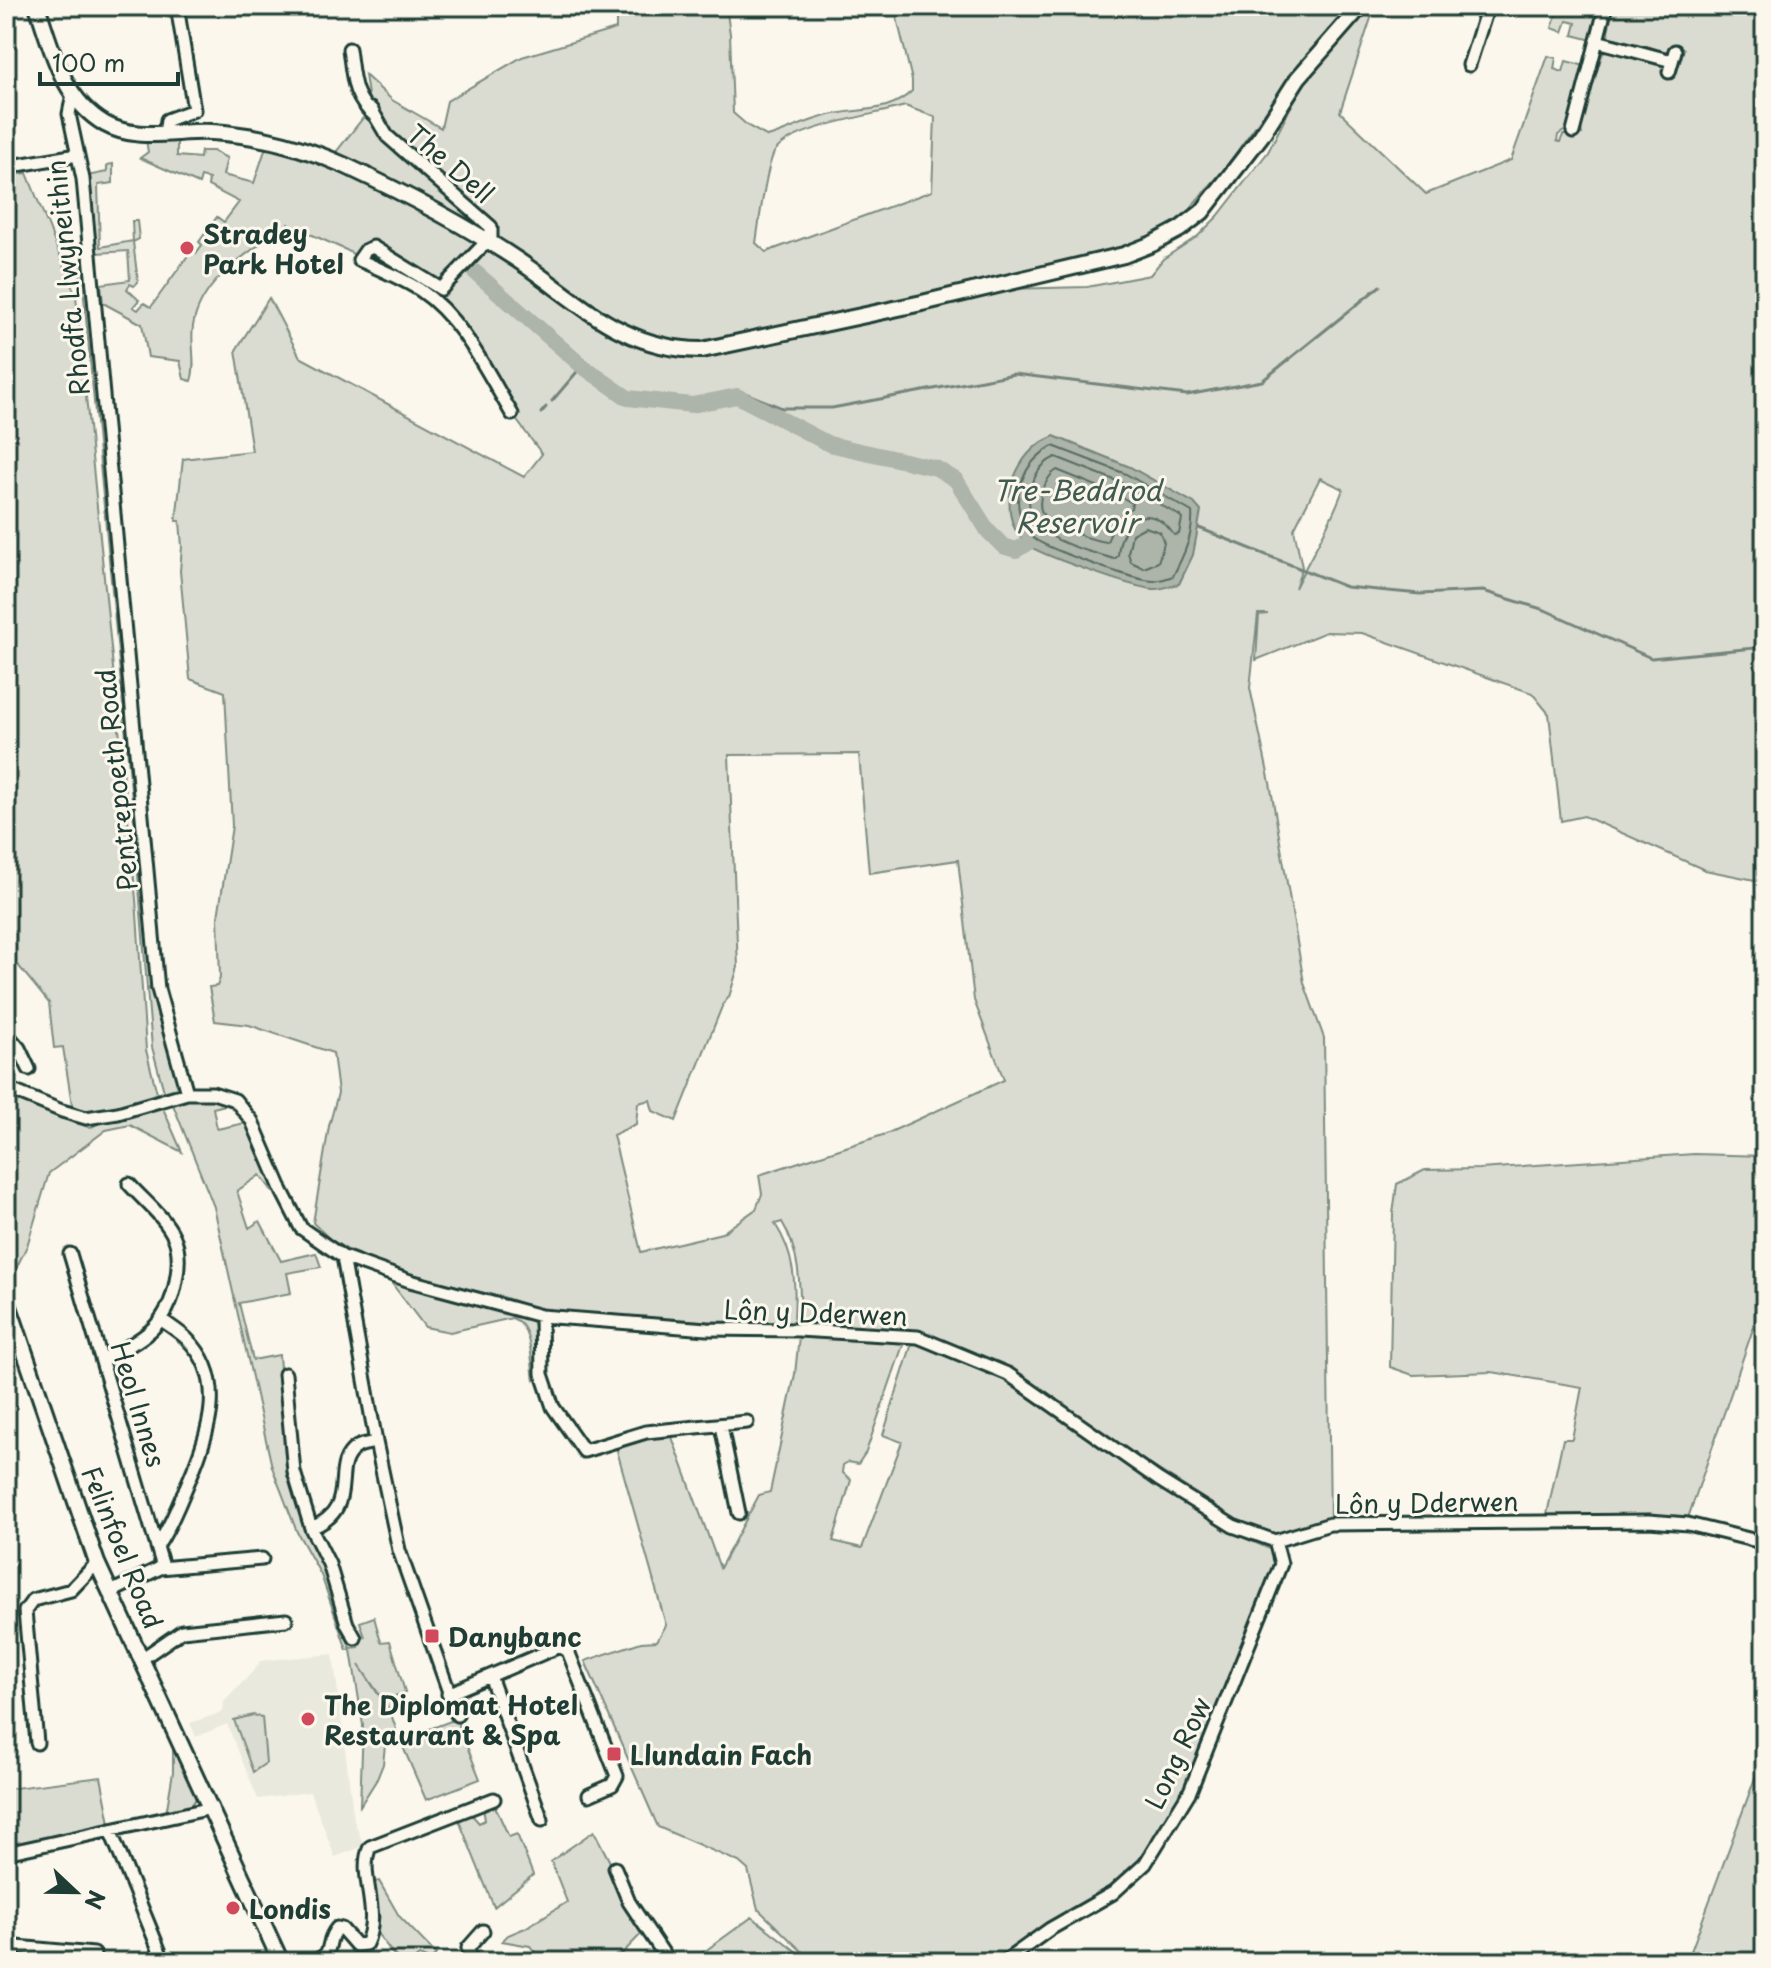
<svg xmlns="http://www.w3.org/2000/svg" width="1771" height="1968" viewBox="0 0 1771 1968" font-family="'Playpen Sans',sans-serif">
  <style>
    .built { fill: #eae9de }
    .green { fill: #dbdcd1; stroke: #7d8c82; stroke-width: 2; fill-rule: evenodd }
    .water { fill: #adb4aa; stroke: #74847b; stroke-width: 2 }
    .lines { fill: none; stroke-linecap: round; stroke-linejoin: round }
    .shore { stroke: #586d63; stroke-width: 2 }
    .stream { stroke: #74847b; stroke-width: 3 }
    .river { stroke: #adb4aa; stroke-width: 16 }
    .minor-casing { stroke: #1f3d34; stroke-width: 17 }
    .major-casing { stroke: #1f3d34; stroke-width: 20 }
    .minor { stroke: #fbf7ec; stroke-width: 11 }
    .major { stroke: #fbf7ec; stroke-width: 14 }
    .poi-dot { fill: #d1495b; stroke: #fbf7ec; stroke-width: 3 }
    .labels { text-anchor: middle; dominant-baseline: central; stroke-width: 6; stroke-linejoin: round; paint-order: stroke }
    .street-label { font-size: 26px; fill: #1f3d34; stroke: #fbf7ec }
    .poi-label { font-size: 26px; font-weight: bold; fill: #1f3d34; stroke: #fbf7ec; text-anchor: start }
    .water-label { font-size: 28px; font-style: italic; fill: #425b52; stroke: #fbf7ec }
  </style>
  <rect width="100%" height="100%" fill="#fbf7ec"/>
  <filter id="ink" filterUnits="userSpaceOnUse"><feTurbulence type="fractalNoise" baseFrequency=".0125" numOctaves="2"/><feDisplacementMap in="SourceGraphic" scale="16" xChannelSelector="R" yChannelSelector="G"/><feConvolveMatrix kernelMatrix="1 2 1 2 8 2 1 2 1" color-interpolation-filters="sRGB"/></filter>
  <g filter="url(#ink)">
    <path class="built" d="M333,1654l21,166 10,26 -29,11 -25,-65 -52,7 -31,-75 -31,13 -6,-14 33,-11 1,-10 35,-37v-4z"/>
    <path class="green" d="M616,6h110l4,28 3,79 15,13 20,11c22,-7 44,-19 67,-23 29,-6 54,-1 77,-23v-11l-18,-74h460l-60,66 -71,99 -28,31 -15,27 -27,15 -451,106 -64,-9 20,12 38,3 310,-67 81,-2 63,-12 13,-16 35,-23 20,-20 50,-64 33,-65 37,-47 35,-34h2l-35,106 86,82 85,-34 37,-104 8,2 -2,11 9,3 3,-11 19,5 -12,59 -15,10 -1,6 3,1 3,-7 19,-1 -2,-10 23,-72 7,-2 56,15 3,9 7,1 8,-26 -8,-2 -7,8 -60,-18 -1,-6 6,-25h151v876l-60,-12 -121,-54 -23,5 -12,-107 -17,-21 -170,-60 -36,-1 -70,28 3,-45 9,-1h-10l-8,74 20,95 34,200 20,55 6,486 -56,12 -33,-14 -163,-103 -69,-52 -57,-23 -34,-11 -117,-7c-1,-36 0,-73 -19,-104l-7,2c20,30 21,61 19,96l-3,5 -178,-8 -69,-6 -41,-14 -91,-20 -64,-27 -18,-11 -17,-16 16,-97 9,-33 -5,-40 -84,-28 -34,-4 -6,-34 8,-1 3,-8 -2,-61 14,-91 -7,-134 -35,-13 -10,-108 2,-24 -2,-26h-4l7,-62 69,-8 -16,-101 33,-52 31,59 224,120 18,-23 -30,-40 -39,-64 -40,-50 -87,-50 -58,-26c-36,27 -87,54 -95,102 -3,19 4,37 -2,55l-7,-2 -4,-18 -32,-4 -6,-33 -39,-21 -2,-19 29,-4 -2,-29 -32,2 -9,-77 20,-4v-7l6,-1v19l-15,2 2,62 33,-6 -1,-20h5l2,18 -6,3 5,40 -4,4 -4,-2 -3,5 12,11 -6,7 5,3 6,-7 7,4 41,-57 4,3 6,-8 -3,-3 18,-25 7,5 15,-20 -31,-16 1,-7 -8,-2 -2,7 -59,-26 8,-6 -2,-12 31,-1v17l23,2 1,-7h12l14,7 -4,17 31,8 12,-36 59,19 45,-57 -5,-34 27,25 49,28 6,-27 75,-44 94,-28zM905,106l30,11 -3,74 -166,61 -10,-9c3,-19 10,-79 19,-92 19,-25 101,-36 130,-45zM1320,478l23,11c-12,35 -32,66 -48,99l7,-21 -8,-38zM859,754l10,119 89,-13 16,140 30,80 -118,54 -127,41 3,19 -6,15 -34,24 -81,19 -28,-117 23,-11 2,-21 12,-3 3,11 23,10 47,-117 6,-7 9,-30 -9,-212z
      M1559,6h43l-10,34 -19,-5 3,-12 -9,-2 -4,11 -11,-4z
      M27,173l49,123 60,603 10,151 12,47 -48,16 -37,-2 -10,-64 -9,1 -5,-45 -41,-50 -2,-777z
      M85,263l6,51 46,507 -3,-1 -50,-523 -6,-33z
      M134,825h4l15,163 -6,-1z
      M147,989l5,1 5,25 21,63 -2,12 -11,5 -13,-48z
      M6,1092l84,36 11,-6 61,-16 20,46 -52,-27 -24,5 -57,43 -22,73 -18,37 -3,-9z
      M212,1096l21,7 -20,5 4,21 33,-7 27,66 -4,4 -13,-17 -23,16 12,37 11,-7 21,40 35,-8 5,14 -34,6 4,20 -52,10 14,57 26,-5 8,108 19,67 21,39 23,79 9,-1 1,-7 5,-3 -5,-15 14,-5 7,25 9,-1 15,51 -12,5v10l16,-2 1,3 -18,5 -33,-48 32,49 5,15 -11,16 -2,19 -6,15 -17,27 3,-81 -12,-75h-4l-26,-75 -24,-43 -25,-65 -58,-260 -42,-105z
      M1694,1154l71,2v117l-11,53 -66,192 -142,1 17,-80h9l10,-52 -90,-15 -79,3 -23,-8 3,-153 4,-30 28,-14 55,-1z
      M390,1281l139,35c11,16 11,46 5,65 -3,-19 -1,-56 -22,-63l-62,14 -25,-5z
      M799,1336l105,6 -38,110 -8,12 -10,-2 -5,3 -1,7 9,8 -18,61 29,7 40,-106 -19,-7 30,-95 94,39 224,153 41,18 5,14 -87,227 -45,73 -139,98h-193l-55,-53 -10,-39 -9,-8 -81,-35 -73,-166 56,-19 16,-1 9,-16 -50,-178 26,-9 30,-1 48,131 39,-73 11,-3 25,-118z
      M253,1715l9,2 4,46 -13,9 -19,-52z
      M456,1719l24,60 -54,21 -26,-60z
      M173,1740l24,57 -6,9 -25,8 7,-42z
      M1765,1751v211h-78z
      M101,1777l9,46 -104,23v-33h3l-3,-24z
      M494,1804l15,33 8,-3 16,41 -39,32 -36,-89 13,-4 8,9 6,-3 -2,-12z
      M594,1831l51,99 -31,32h-72l-12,-16 -28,-5 6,-6 17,-7 42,-26 -16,-41z
      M379,1881l20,35 37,38 -5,7 -12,-5 -7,6 -12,-2 -7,-6 -16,-21 3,-18 -3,-5 -3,-28z
      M752,1917l58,45h-120z"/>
    <path class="water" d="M1054,436l76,31 64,36 7,8 -8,44 -14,29c-8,1 -16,5 -24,5 -16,1 -117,-35 -129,-45 -27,-26 -18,-72 7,-95 5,-6 14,-9 21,-13z"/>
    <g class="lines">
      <path class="shore" d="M1053,446l73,28 66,38c2,22 -9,45 -19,64 -5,2 -12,4 -18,5 -17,1 -107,-32 -122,-43 -2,-1 -5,-7 -7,-10 -18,-30 -3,-66 27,-82z
        M1056,457l66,26 58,33 2,3 -3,15 -5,1c-25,-36 -54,-16 -56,21l-4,3c-38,-12 -99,-23 -82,-74 4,-13 11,-23 24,-28z
        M1057,470l59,24 16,9 -1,5 -16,13 -8,21c-12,-1 -51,-14 -60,-22 -9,-9 -8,-20 -4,-30 3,-9 7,-16 14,-20z
        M1145,527l15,5 4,11 -6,19 -14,6 -13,-6 -3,-9 4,-19z"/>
      <path class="stream" d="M745,393l37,15h50l182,-34 173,21 75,-14 118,-95
        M737,396h1
        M552,401l30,-35
        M541,413l5,-6
        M1199,528l147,59 74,7 63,-3 62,19 106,48 114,-11"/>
      <path class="river" d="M475,272l107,94 46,32 64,7 45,-9 92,48 107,24 20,12 32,51 15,15 13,4 11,-6"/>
      <g class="minor-casing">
        <path id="minor" d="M6,8l4,-2
          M1597,41l75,20
          M349,49c4,27 3,49 26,67
          M1469,65l19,-59
          M1669,72l6,-21
          M73,94l-4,20 14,65 75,810 29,104
          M371,109l16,27 104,91v10l-50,52 -68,-42 -7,3 -7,10c21,9 42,18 61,30 42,28 67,82 92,124
          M1573,132l33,-126
          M165,134l2,-14 27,-10 -17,-104
          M6,167l71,-12
          M6,1033l13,15 10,21
          M6,1088l56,23 24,7 32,-5 69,-20h26l22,7 17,21 30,70 19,37 42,29 67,24 131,35 166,13 91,1 120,7 90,37 151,106 74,46 42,15 55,-17 319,-3 39,3 77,19
          M70,1254l93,313
          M343,1257l33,185 23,108 58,165
          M541,1316l1,58 11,33 31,44 62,-19 101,-10
          M103,1359c39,-19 65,-32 73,-78 3,-15 4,-30 -2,-44 -9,-20 -31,-37 -45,-53
          M285,1374l9,98 17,56 18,36 18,60 8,14
          M721,1426l18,87
          M311,1528c51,-20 16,-62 46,-81 5,-3 14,-4 19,-5
          M158,1545c14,-21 22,-44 32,-67 19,-45 38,-99 -3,-139 -7,-7 -17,-13 -25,-19
          M111,1592l49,-24 102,-9
          M143,1658l39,-27 104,-11
          M490,1676l52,144
          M448,1694l112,-48 8,5 49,125 -5,9 -23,10
          M37,1743l-12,-132 8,-11 38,-10 26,-27
          M110,1830l54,132
          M6,1853l206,-45
          M615,1868l14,34 40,60
          M6,1946l88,8
          M311,1962c27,-9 12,-18 26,-34l5,1 14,16 10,-1c16,-34 -9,-70 4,-97l124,-48
          M471,1962l-3,-14 15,-17
          M1004,1962l46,-33 63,-36 32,-29 45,-73 91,-227 -6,-23"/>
      </g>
      <g class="major-casing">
        <path id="major" d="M37,6c15,43 25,93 68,118 32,18 72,6 107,8 46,3 92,15 134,34 58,27 117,58 170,93 62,41 105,91 186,91l220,-47 202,-48 28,-11 28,-15 22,-17 59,-76 37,-58 63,-72
          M6,1298l91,265 184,399"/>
      </g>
      <use href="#minor" class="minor"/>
      <use href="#major" class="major"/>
    </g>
  </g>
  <g class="poi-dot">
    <circle cx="187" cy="248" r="8"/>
    <rect x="424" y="1628" width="16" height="16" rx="4"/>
    <circle cx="308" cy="1719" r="8"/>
    <rect x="606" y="1746" width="16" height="16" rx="4"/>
    <circle cx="233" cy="1908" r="8"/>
  </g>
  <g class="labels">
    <g class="street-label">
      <text transform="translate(451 163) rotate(41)">The Dell</text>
      <text transform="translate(67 278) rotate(-96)">Rhodfa Llwyneithin</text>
      <text transform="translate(116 780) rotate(-96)">Pentrepoeth Road</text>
      <text transform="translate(816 1312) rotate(2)">Lôn y Dderwen</text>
      <text transform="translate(139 1404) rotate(73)">Heol Innes</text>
      <text transform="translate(1427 1502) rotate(-1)">Lôn y Dderwen</text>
      <text transform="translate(123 1547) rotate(68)">Felinfoel Road</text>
      <text transform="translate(1177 1753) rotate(-65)">Long Row</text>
    </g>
    <g class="poi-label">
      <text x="203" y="233">Stradey<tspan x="203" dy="30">Park Hotel</tspan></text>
      <text x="448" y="1636">Danybanc</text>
      <text x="324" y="1704">The Diplomat Hotel<tspan x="324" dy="30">Restaurant &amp; Spa</tspan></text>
      <text x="630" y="1754">Llundain Fach</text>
      <text x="249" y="1908">Londis</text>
    </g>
    <g class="water-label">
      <text x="1077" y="489">Tre-Beddrod<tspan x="1077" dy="32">Reservoir</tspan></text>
    </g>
  </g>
  <rect width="1771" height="1968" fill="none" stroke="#fbf7ec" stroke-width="32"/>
  <rect x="16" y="16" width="1739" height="1936" fill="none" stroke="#1f3d34" stroke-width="3" filter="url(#ink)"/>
  <g transform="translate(76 1892) rotate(112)" stroke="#fbf7ec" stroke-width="6" paint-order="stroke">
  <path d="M0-6L14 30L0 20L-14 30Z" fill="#1f3d34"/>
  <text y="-12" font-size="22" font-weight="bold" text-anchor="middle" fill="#1f3d34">N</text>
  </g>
  <path d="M40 72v12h138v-12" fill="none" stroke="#1f3d34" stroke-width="4"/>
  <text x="52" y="72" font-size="24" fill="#1f3d34" stroke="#fbf7ec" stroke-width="6" paint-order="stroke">100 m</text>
</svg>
